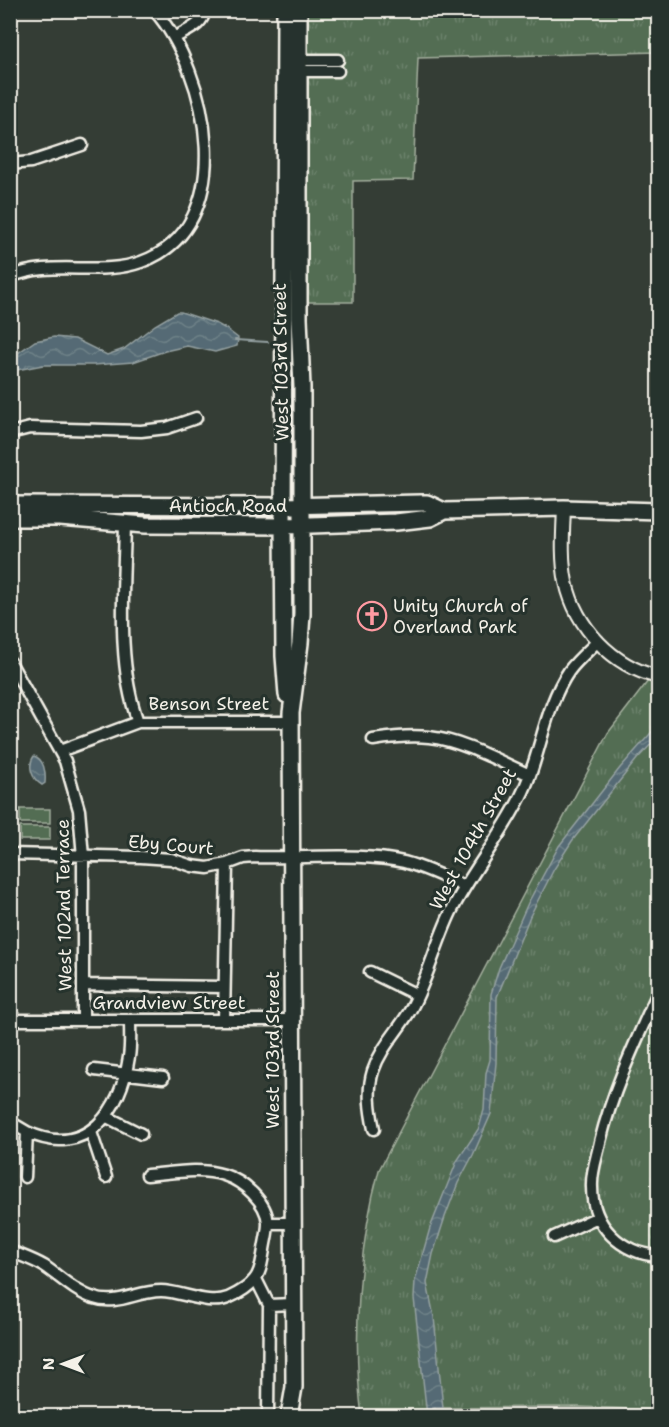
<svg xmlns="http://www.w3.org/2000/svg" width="669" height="1427" viewBox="0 0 669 1427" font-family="'Shantell Sans',sans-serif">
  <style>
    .grass { fill: url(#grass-tufts); stroke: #a4af9e; stroke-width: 1.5 }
    .green { fill: #536d53; stroke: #a4af9e; stroke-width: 1.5 }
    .water { fill: url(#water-waves); stroke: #95a1a2; stroke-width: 1.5 }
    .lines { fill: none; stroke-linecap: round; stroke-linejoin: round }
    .stream { stroke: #95a1a2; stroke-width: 2 }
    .minor-casing { stroke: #f4f1e8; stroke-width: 15 }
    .tertiary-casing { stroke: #f4f1e8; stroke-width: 16 }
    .secondary-casing { stroke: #f4f1e8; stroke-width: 20 }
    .minor { stroke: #26332d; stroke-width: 10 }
    .tertiary { stroke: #26332d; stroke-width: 12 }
    .secondary { stroke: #26332d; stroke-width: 15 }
    .labels { text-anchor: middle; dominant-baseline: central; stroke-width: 6; stroke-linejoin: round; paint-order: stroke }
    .street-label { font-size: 18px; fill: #f4f1e8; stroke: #26332d }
    .poi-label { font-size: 18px; fill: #f4f1e8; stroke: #26332d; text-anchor: start }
  </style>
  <defs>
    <pattern id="grass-tufts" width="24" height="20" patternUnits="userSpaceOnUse" patternTransform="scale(1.5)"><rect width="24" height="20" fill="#536d53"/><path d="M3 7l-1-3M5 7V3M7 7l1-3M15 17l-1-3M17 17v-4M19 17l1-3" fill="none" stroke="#6c826c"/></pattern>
    <pattern id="water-waves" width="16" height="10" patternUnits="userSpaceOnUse" patternTransform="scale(1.5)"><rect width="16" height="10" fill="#556b74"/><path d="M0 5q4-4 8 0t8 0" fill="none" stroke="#6e8188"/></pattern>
  </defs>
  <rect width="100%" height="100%" fill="#343d35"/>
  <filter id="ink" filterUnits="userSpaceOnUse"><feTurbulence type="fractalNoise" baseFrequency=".0167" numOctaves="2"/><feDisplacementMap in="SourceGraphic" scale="12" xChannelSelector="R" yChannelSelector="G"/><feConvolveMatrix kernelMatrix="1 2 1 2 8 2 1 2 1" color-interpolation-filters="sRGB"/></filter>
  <g filter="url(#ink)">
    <path class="grass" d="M305,11h353v41l-240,6 -5,122 -60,1v121h-49z
      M658,668v742l-79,-3 -146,1v8h-71c-10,-75 -3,-172 17,-246l229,-437z"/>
    <path class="green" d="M20,809h30v14h-30z
      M20,827h30v13h-30z"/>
    <path class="water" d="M177,312h4l36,12 9,5 12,9 -1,8 -22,6 -28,-6 -22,5 -32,11 -39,3h-51l-32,6v-13l24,-17 19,-4 21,2 32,16 17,-6 31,-24z
      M658,725v12l-21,22 -65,82 -18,28 -24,47 -33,81 -1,66 -5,51 -18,41 -15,28 -13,34 -12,37 -6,29 7,34 9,91h-10v8h-6l-13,-118 1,-17 15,-53 27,-67 22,-33 5,-18 2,-37 4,-13 1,-66 8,-26 29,-65 31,-57 61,-78z
      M34,756c10,3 12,16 11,27l-3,2c-10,-6 -15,-19 -8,-29z"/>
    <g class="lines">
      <path class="stream" d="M235,340l33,2
        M435,1408v8"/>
      <g class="minor-casing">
        <path id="minor" d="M160,17l13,-7
          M174,38c11,-7 31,-13 30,-28
          M294,62l5,-2h39
          M294,69l5,2h39
          M10,164l21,-2 51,-17
          M10,277c42,-18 89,0 131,-15 100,-35 68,-190 13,-252
          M10,433l20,-5 111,3 26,-3 29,-10
          M125,523c-1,64 -9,139 13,199
          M10,662l55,99 14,49 4,47v163
          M373,740c19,-3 38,-5 56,-3 35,4 69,24 101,38
          M60,751l78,-29h153
          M10,854l131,3 30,2 21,7 16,2 19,-4 16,-6 12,-1c46,2 106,-5 149,5 22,6 41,15 61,25
          M370,972l47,23
          M83,985l141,2
          M658,992c-22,49 -45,97 -58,150 -3,15 -9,30 -8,45 0,39 29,66 66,69
          M10,1020h282
          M224,1020l3,-156
          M94,1070l69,8
          M107,1117l34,17
          M10,1122l17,10 -2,45
          M374,1129c-4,-19 -7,-39 -1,-58 8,-24 26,-41 38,-62 17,-31 25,-66 40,-97 20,-40 49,-74 69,-114 21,-40 23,-89 49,-127 8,-11 19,-20 29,-30
          M27,1132c60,28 94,-22 102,-75 2,-12 1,-25 1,-37
          M91,1132l15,45
          M268,1223h25
          M554,1237l44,-20
          M10,1251c12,5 24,9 34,15 15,10 31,26 50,32 23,8 43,-7 67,-7 20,0 47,15 67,7 9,-4 20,-10 26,-18 7,-7 8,-20 10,-30 1,-8 4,-18 4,-27 -1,-21 -25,-42 -44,-48 -24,-8 -52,-2 -77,0
          M256,1279l13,26 -1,111
          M269,1305l24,-1"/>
      </g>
      <g class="tertiary-casing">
        <path id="tertiary" d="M564,508c-1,24 -3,50 2,74 10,46 47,84 92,95"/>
      </g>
      <g class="secondary-casing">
        <path id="secondary" d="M285,10l-2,516 1,130 3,39
          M10,505l273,1 138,-3h6l17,8
          M10,518h50l85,7 138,1 113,-4 34,-4 14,-7 120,-3 94,3
          M289,1416l5,-29 -3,-674 9,-70 2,-29v-227l-3,-69v-308"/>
      </g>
      <use href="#minor" class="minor"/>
      <use href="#tertiary" class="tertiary"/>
      <use href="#secondary" class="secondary"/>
    </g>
  </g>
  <defs>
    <g id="church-ring" transform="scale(1.5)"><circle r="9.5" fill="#26332d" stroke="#ff9aa2" stroke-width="1.5"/><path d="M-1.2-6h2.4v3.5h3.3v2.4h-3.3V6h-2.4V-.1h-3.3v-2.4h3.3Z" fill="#ff9aa2"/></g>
  </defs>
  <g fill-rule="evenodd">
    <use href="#church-ring" x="372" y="616"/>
  </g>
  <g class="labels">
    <g class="street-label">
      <text transform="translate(281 362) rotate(-91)">West 103rd Street</text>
      <text x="228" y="506">Antioch Road</text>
      <text x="209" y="704">Benson Street</text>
      <text transform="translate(473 839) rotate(-61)">West 104th Street</text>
      <text transform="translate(171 845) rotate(5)">Eby Court</text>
      <text transform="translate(64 905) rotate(-91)">West 102nd Terrace</text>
      <text x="169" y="1003">Grandview Street</text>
      <text transform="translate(273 1050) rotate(-90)">West 103rd Street</text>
    </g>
    <g class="poi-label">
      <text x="393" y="606">Unity Church of<tspan x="393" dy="21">Overland Park</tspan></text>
    </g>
  </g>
  <rect width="669" height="1427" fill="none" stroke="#26332d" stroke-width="36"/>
  <rect x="18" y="18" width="633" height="1391" fill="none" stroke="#f4f1e8" stroke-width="2" filter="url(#ink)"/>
  <g transform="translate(63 1364) rotate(270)" stroke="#26332d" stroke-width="4.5" paint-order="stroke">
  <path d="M0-4.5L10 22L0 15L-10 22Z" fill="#f4f1e8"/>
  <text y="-9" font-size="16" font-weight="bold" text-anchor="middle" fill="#f4f1e8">N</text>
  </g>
</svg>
